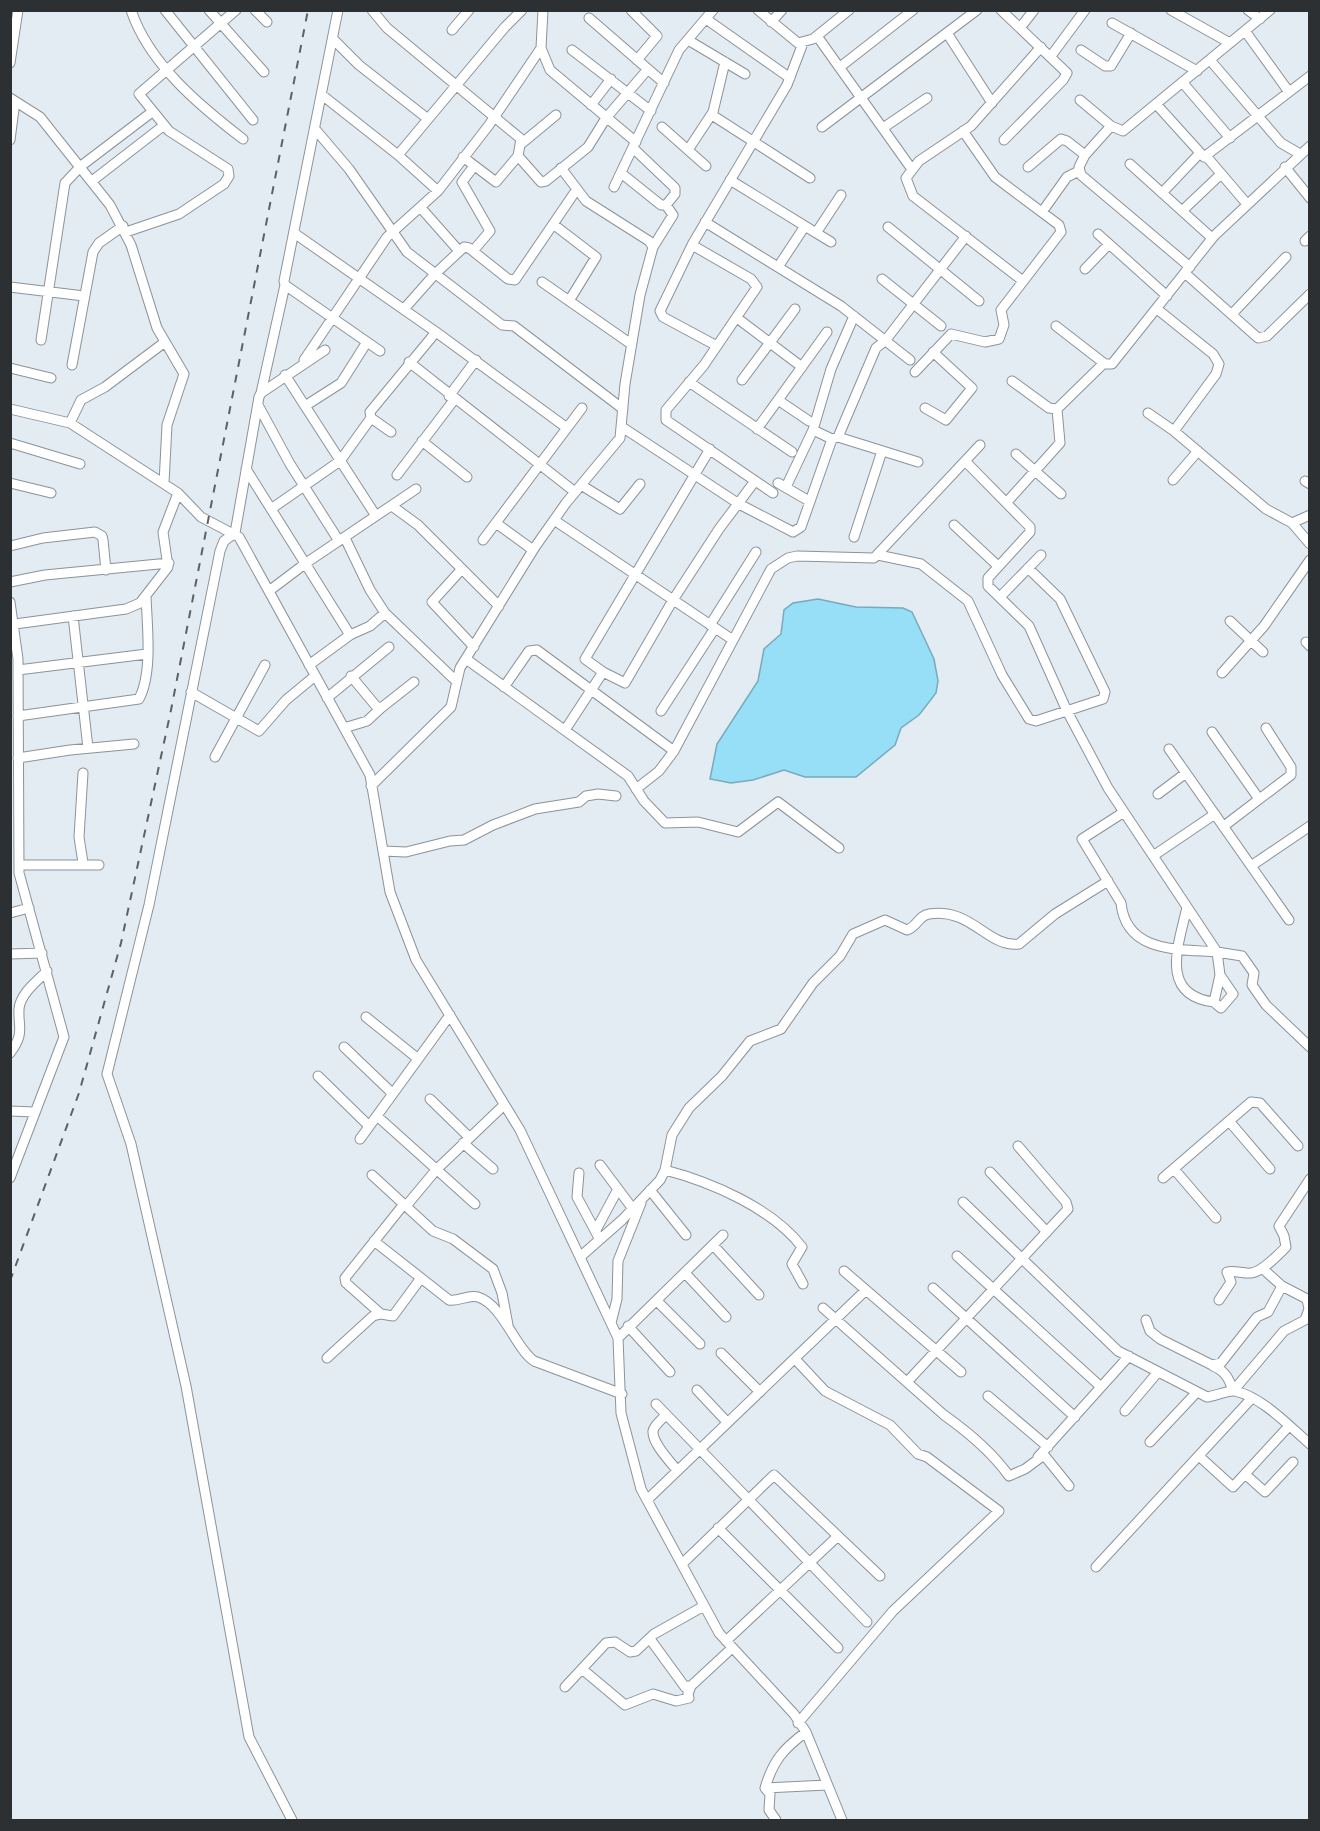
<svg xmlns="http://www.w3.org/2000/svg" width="1320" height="1831" viewBox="0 0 1320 1831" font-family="'Titillium Web',sans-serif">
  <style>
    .water { fill: #97dff7; stroke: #77aabc; stroke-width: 1.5 }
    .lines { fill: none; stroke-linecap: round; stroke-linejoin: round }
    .street-casing { stroke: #8c9399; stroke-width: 11 }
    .street { stroke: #fff; stroke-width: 9 }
    .rail { stroke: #5c6165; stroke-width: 2; stroke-dasharray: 8 8; stroke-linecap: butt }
  </style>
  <rect width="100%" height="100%" fill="#e3ebf3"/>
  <path class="water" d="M818,599l38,8 47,1 9,4 22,47 4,22 -2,12 -17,22 -18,13 -6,17 -39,32h-51l-21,-7 -31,10 -22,3 -21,-4 7,-35 41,-63 6,-32 17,-15 3,-24 9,-7z"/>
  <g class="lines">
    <g class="street-casing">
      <path id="street" d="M131,10c18,54 69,96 112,129
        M165,10l88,110
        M209,10l55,62
        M255,10l12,12
        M338,10l-54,271 1,4 95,66
        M372,10l15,18 134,111 -3,17 -22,26 -33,-25
        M543,10l-2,38 9,22 86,72
        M631,10l26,26 -20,24
        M758,10l40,33 15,-4 36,-29
        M1001,10l66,63 -4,7 -59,60
        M1171,10l59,33
        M1248,10l12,9
        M589,18l75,65
        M706,19l84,59
        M771,22l11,-12
        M1112,23l85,48
        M1020,28l14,-18
        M452,30l17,-20
        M1245,31l44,61
        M947,33l45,70
        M817,36l94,132
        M333,39l26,26 69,54
        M688,40l57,34
        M572,50l79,61
        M1081,50l24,16h6l20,-33
        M1051,56l34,-46
        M1210,60l71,83 19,11
        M10,63l8,-53
        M840,67l73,-57
        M1183,83l47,55
        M322,95l76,60 40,36
        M10,98l30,19 70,88 21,40 26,83 27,46 -17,51 -3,58
        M1080,100l31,26
        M1156,104l48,53 106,-81
        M591,105l20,-26
        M712,115l98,63
        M662,127l44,39
        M822,127l155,-117
        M883,128l44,-30
        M315,129l34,40 58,83 95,73 12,1 109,83
        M10,140l4,-31 -3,-10
        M521,144l35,-29
        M688,150l25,-38 12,-50
        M398,155l107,-128 17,-17
        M518,156l23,26 5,-1 42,-34 18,-29 42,-49
        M1206,156l41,48
        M1130,164l82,74
        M1028,167l33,-28 6,2 18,14
        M1285,167l25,31
        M621,173l40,32h5l9,-11v-6l-42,-40
        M730,180l101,62
        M92,181l71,-55
        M614,187l65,-137 34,-40
        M1162,193l37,-39
        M421,208l38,43
        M1182,211l39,-37
        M1042,212l25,-35 12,-6
        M705,222l136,84 69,54
        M553,224l43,33 -27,44
        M888,227l91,74
        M126,232l53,-18 45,-30 5,-8 -1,-7 -59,-38 -30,-37 97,-84
        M294,233l142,99 131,96
        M816,233l25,-38
        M1098,234l69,62
        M1305,241l5,-5
        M692,245l59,34 6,8 -53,78 -38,45v10l107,73
        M653,247l20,-32 -7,-10
        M473,251l17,-20 -28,-49 12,-16
        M778,267l27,-41
        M1190,267l-109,-92 -2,-8 6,-12 26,-29 12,5 147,-121
        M1085,269l24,-25
        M1186,274l72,64 9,-2 43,-42
        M882,279l59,47
        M1023,281l-110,-85 -7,-18 13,-17 52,-35 70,-79
        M542,282l89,62
        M10,287l74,9
        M404,309l31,-35 29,-27 5,1 39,31 7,1 62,-91
        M1157,309l56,45 6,10 -3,10 -42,57
        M1233,313l53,-56
        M737,318l65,49
        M1056,326l49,38h7l102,-128 96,-90
        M41,340l24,-157 16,-17 71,-54
        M717,346l-54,-29 -3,-6 33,-68 94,-158 16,-42
        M304,360l83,-123 51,-46 51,-66 52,-77
        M409,362l166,130
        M72,365l21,-113 6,-9 24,-17
        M10,368l41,10
        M915,372l36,-38 34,8 14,-3 5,-14 -3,-15 60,-78 -2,-7 -64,-48 -32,-46
        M285,375l91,141
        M742,380l53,-71
        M1012,381l37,27 8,1 47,-46
        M689,382l103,70
        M261,393l24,-108
        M449,396l27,-36
        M778,400l31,21
        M258,405l32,59 49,77
        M305,406l36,-23 26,-41
        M925,408l21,12 26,-32 -39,-36
        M10,409l60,14 108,70 23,24 38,20 131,238 20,117 26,68 104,170 98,208 3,75 20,76 78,144 75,81 12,18 36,88
        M1148,413l26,18 92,78 26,14
        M70,423l11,-23 24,-13 60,-45
        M622,427l117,77 54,28 8,-5 31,-88 6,-2 80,25
        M757,429l70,-97
        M391,432l-20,-14 -1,-6 66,-80
        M838,437l38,-89 9,-7 81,-105
        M832,439l-19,-9 18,-61 23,-53
        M422,441l45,36
        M10,443l70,21
        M1016,454l45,40
        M965,461l65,66v5l-42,46v8l41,40 38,85 41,77 109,164 25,4 12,17 -2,12 14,20 44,42
        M246,469l104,166
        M397,475l57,-75
        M1173,480l25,-29
        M1305,481l5,3
        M10,483l41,10
        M778,483l31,18
        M581,485l39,24 20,-25
        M786,487l27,-57
        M1007,502l53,-59 -3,-34
        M392,506l26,19 81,81
        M271,509l69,-48 31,-43
        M1310,515l-18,8 18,21
        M554,520l179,120
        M496,523l37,27
        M954,525l44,41
        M854,537l28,-86
        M345,538l25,52 15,23 71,68
        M483,540l99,-132
        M10,546l33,-8 52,-6 7,4 1,4 3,30
        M878,555l43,9 47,37 34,74 27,44 7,2 67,-22 2,-7 -45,-93 -32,-31
        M461,570l-29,32 42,45
        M10,582l35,-7 124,-12
        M269,591l37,-28 110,-74
        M1000,597l41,-42
        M10,602l8,57 1,214 45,164 -54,141
        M73,616l15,132
        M1230,621l33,31
        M15,624l111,-15 14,-6 28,-36 -5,-35 15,-39
        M710,625l46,-73
        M1306,642l4,4
        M466,659l162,117 16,25 21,22 33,-1 40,10 40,-30 61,46
        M309,665l41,-30 20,-9 15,-13
        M18,670l129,-16
        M603,672l22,11 48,-83 46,-71 36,-48
        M1222,673l42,-47 46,-66
        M351,676l25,30 5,2 33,-26
        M504,687l25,-36 8,-1 137,101
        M191,692l68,39 27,-31 29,-24
        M327,698l62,-51
        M661,711l54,-83
        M18,716l121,-17c14,-26 8,-74 7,-103
        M344,728l23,-7 14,-13
        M565,730l38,-58 -18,-13 125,-210
        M1212,732l47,67
        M1169,749l120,171
        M215,757l50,-92
        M18,758l52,-8 64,-6
        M371,786l80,-79 9,-39 75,-121 31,-44 54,-65 5,-54 15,-89 13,-48 -4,-6 -63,-40 -25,-33
        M636,789l23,-18 15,-20 97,-182 17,-11 9,-2 77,2 106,-113
        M1158,794l28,-21
        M1124,812l-42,27 39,64c5,50 57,46 96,49l3,23 13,19 -12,14 -7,-6 6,-27
        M1224,826l67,-51v-8l-25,-39
        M383,851l23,1 44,-11 14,-1 29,-15 42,-16 44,-7 7,-6 12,-2 18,2
        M1153,856l62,-42
        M83,863l-4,-26 4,-64
        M19,865h80
        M1251,866l59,-40
        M1187,907c-8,37 -29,88 27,95
        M10,913l19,-5
        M10,954l32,-1
        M366,1017l51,41
        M344,1047l48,46
        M10,1053c15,-20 8,-25 9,-44 1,-15 18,-28 28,-38
        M318,1076l51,50
        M430,1099l39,38
        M10,1111l24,1
        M377,1116l98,88
        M1229,1121l41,48
        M360,1139l90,-124
        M463,1143l30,26
        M600,1165l33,44
        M1174,1169l42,49
        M665,1170c46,12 107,38 137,77l-10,17 11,20
        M990,1172l57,60
        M579,1173l-2,24 22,41
        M372,1175l61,56 20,8 40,30 9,24 6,32
        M1163,1178l88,-76 9,1 38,43
        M650,1190l36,45
        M963,1202l155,149 89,46c8,-1 21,-7 28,-6 27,6 54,35 75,53
        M406,1206l30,-36 68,-65
        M596,1230l22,-41
        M374,1241l75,59c10,2 19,-6 29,-3 25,8 37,51 56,64l88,33
        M713,1245l46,50
        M957,1256l144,131
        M580,1257l42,-37 38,-40 5,-10 7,-35 17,-27 33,-32 28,-35 31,-12 32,-46 27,-27 13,-22 32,-14 22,10c10,-3 12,-15 22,-16 42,-7 59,34 90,30l36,-30 53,-33
        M844,1271l117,101
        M685,1273l41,44
        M933,1288l142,129
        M1219,1300l12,-18 -4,-10c8,-2 16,2 24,1 11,-1 27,-18 35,-26l-2,-11 -5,-10 31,-47
        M658,1302l42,42
        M823,1308l121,107c24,17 48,37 65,61l16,-7 19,-14 25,31
        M381,1314l-35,-31 -1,-5 59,-74
        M1146,1320l4,11 10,8 52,26 9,-2 36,-46 11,-5 14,-26 -19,-17
        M611,1323l6,-24 1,-38 23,-58
        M628,1326l42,46
        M618,1338l105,-103
        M721,1353l39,39
        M327,1358l46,-42 8,-2 12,2 28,-38
        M795,1359l30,32 65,34 28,29 9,3 72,54 -106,100 -95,112
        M1213,1366c12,5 16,12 20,25l51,-60 21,-11 4,-11 -2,-10 -25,-13
        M907,1382l161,-173 -2,-7 -48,-56
        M697,1390l30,32
        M988,1396l60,51
        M656,1404l211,218
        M1125,1411l33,-39
        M666,1415c-4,4 -12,10 -13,16 -1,12 16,29 23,38
        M1150,1442l47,-50
        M1199,1456l34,31 55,-60
        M1038,1457l91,-101
        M1245,1474l20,18 28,-30
        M647,1500l219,-210
        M718,1528l120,120
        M682,1564l92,-89 106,101
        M1096,1567l155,-168
        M650,1639l35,48 3,-1v8l3,-8 41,-38
        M726,1641l112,-105
        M582,1669l43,36 28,-11 23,7 13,-3 -1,-4
        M565,1687l41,-44 9,-1 15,10 6,-1 18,-17 50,-28
        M765,1788l62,-3
        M292,1820l-43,-83 -63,-351 -55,-242 -24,-70 42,-169 71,-354 4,-10 11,-8 24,-136 2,-4 64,-43
        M776,1820l-7,-10 1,-16 -5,-6c8,-27 18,-39 41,-56"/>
    </g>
    <use href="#street" class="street"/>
    <path class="rail" d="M10,1281l69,-188 42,-150 50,-233 137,-700"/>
  </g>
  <rect width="1320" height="1831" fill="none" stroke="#2d3033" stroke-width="24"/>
</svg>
